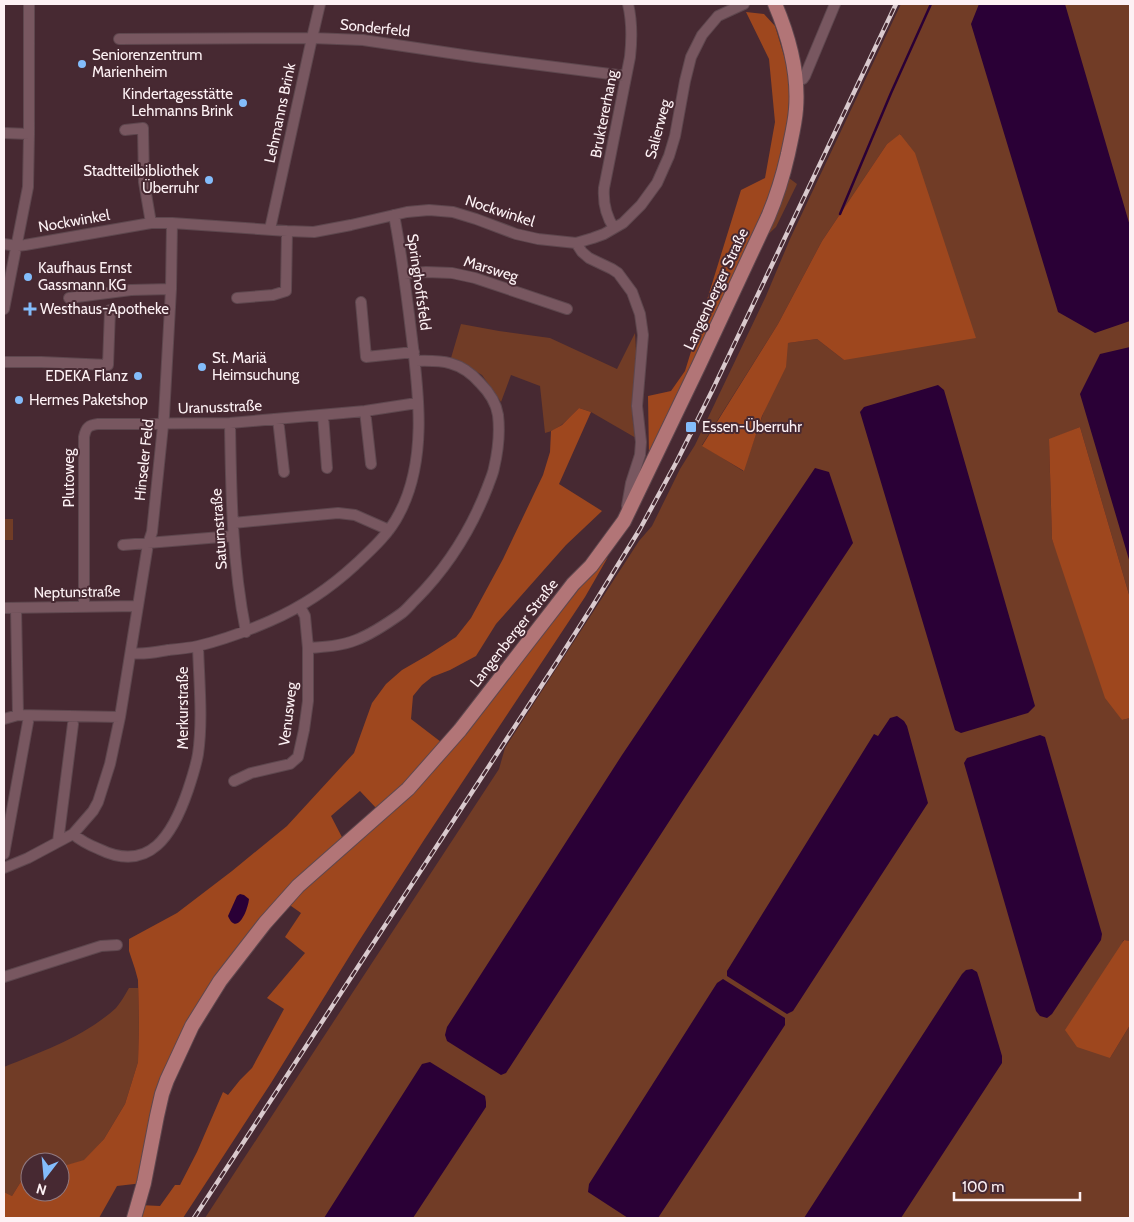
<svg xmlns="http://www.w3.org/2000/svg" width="1134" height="1222" viewBox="0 0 1134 1222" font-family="Cabin,sans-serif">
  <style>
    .green { fill: #713c26; fill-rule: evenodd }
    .forest { fill: #9e471e }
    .water { fill: #2a0036 }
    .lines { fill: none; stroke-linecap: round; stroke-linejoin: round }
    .stream { stroke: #2a0036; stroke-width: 2.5 }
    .minor-casing { stroke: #5e474e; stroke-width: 12 }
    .major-casing { stroke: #5e474e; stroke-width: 16 }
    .minor { stroke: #785760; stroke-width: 10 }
    .major { stroke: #b27577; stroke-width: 14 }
    .rail-casing { stroke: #d9c9cd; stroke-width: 4.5 }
    .rail { stroke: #472932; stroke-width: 2.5; stroke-dasharray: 8; stroke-linecap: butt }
    .poi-dot { fill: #83bcfb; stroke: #472932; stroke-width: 2 }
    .labels { text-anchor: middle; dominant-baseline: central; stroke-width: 4; stroke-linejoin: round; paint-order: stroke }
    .street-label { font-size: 15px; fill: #fdf1f4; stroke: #472932 }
    .poi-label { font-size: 15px; fill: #fdf1f4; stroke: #472932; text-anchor: start }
  </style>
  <rect width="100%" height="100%" fill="#472932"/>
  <path class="green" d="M901,4h229v594l-50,-171 -31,13 3,99 70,181 8,-2v223l-7,-1 -13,118 20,-33v193h-925l294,-449 6,-21 134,-207 13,-15 28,-57 15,-24 71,-149 24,-57zM901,134l-57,226 -27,-21 -29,4 -45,128 -41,-26 76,-121 44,-83 65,-97z
    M785,175l12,9 -21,43 -18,17z
    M461,324l38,7 51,7 67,31 18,-36 2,35 -5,48 4,22 -45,-26 -12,-4c-10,10 -20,22 -34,25l-5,-47 -29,-11 -10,27 -19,-27 -15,-9 -16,-8z
    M4,519h9v21h-9z
    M129,988h9l1,38 -1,36 -13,42 -21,35 -20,22 -24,6v-5h-30v5l-18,29 -8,-4v-125c39,-16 80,-30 112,-59 5,-6 9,-13 13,-20z"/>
  <path class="forest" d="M746,12l18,2 11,12 16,53 -5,57 -9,31v17l-128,273 -1,-61 23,-5 14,-20 56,-181 24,-12 10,-56 -6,-63z
    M900,134l15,19 61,185 -132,22 -27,-21 -29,4 -2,24 -24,49 -18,55 -42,-25 76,-122 44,-83 65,-97z
    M579,408l12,4 -32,72 43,27 -36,34 -70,79 -20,32 -26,14 -18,7 -10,8 -9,11 -2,23 30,23 -41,47 -23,20 -17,-18 -29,25 14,27 -81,79 -91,142 -30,119 -26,3 -18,32h-95v-26l8,4 18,-29v25h30v-25l24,-7 20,-21 21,-35 13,-42 1,-36 -1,-46 -3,-11 -6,-18v-12l48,-26 55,-42 55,-45 67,-73 18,-50 14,-19 16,-14 26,-15 28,-18 15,-19 32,-59 40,-84 7,-23 1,-21 11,-6z
    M1080,427l50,171v120l-8,2 -17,-22 -53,-159 -3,-100z
    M608,557l-23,40 -161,243 -67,104 -86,139 -88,135h-48l4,-13 21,1 15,-21h5l17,-33 26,-60 5,3 12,-15 12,-12 32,-59 -17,-11 38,-45 -20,-16 16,-24 -17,-12 125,-111 51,-50 129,-164z
    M1124,940l6,1v84l-20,33 -33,-11 -12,-17z"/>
  <path class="water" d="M979,4h86l65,222v95l-35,12 -37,-21 -87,-288z
    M1130,347v216l-50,-169 20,-40z
    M938,385l6,5 91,316 -7,7 -67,20 -6,-3 -95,-318 4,-5z
    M815,468l14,4 24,71 -168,254 -179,276 -5,2 -54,-34 -2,-6 2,-8 175,-272z
    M897,716l7,5 3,5 21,77 -135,208 -6,3 -60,-38v-5l147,-237 4,2 12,-18z
    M1040,735l5,2 57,197 -1,6 -49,74 -5,4 -7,-2 -4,-5 -72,-248 3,-5z
    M240,894l4,1 5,4c-1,11 -12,38 -21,17l9,-20z
    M972,969l5,3 2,6 23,78v7l-101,155h-97l158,-244 4,-4z
    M723,979l62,39v7l-127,193h-30l-40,-26 1,-8 128,-201z
    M430,1062l55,34 1,6v5l-73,111h-89l98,-154z"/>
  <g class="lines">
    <path class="stream" d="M840,214l51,-121 40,-89"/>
    <g class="minor-casing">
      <path id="minor" d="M119,39l193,-1 51,2 114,17 149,19
        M796,81l7,-2 2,-3 30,-72
        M125,130l18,-2 1,54 7,41
        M4,133l25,1
        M614,228c-8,-12 -11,-26 -10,-40l26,-131c2,-18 2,-36 -2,-53
        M270,229l42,-191 8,-34
        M576,243l6,9 7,6 23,11 6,4 14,19 8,22 3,21 -6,71 4,36 -1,13 -9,28 -4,23
        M4,244l13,2 8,-1 126,-22h21l115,8 27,1 37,-7 56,-13 22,-2 24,2 23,7 40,15 22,5 38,4 17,-5 11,-4 19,-11 18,-18 16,-22 12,-27 6,-20 10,-55 6,-24 11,-22 16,-19 26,-12
        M404,274l22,-2 26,1 23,5 92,31
        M69,298l62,-8 40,-1
        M237,298l36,-3 13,-4 1,-60
        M361,302l5,55 48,-5
        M4,309l24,-122 1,-53v-130
        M4,362h37l67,3 2,-55
        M365,411l6,53
        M323,415l4,53
        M278,419l6,53
        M230,423c1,70 2,140 16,209
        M233,523l105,-10 17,2 34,15
        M123,545l110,-9
        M84,607v-170c2,-10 5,-12 14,-13l132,-1 135,-12 52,-8
        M4,608l134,-2
        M16,608l2,107
        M308,648c16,-1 33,-2 48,-8 16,-6 32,-17 46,-27 5,-4 9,-9 13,-13 32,-32 57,-72 73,-114 2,-6 5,-12 6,-18 4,-17 6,-36 4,-53 -2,-13 -9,-23 -18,-32 -19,-22 -38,-23 -65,-22
        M131,653c13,2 25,-1 37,-3 10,-1 21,-2 30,-4 25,-6 49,-15 72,-25 32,-14 59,-32 85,-56 16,-15 34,-31 44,-51 28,-52 20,-119 13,-175 -5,-42 -10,-83 -18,-124
        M4,719l14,-4 102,2
        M234,781l17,-8 39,-9 8,-7 6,-27 4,-29v-53l-3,-32 -5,-9
        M73,834c8,7 16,11 26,15 51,25 74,-15 89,-59 4,-12 8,-24 10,-36 5,-34 1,-73 0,-108
        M58,842l15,-118
        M4,854l24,-132
        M4,868l24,-10 45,-24 20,-23 5,-9 12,-38 10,-47 28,-173 4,-12 12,-116 7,-127 1,-66
        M4,977l97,-31 16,-1"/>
    </g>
    <g class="major-casing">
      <path id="major" d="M134,1218l10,-35 13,-67 5,-22 5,-14 25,-54 28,-45 45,-58 33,-37 110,-97 52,-59 113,-146 18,-18 33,-45 75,-156 69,-148c9,-21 15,-41 20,-63 3,-15 7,-30 8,-45 3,-37 -7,-72 -21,-105"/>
    </g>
    <use href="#minor" class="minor"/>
    <use href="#major" class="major"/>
    <g class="rail-casing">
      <path id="rail" d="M194,1218l361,-553 37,-58 48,-78 37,-68 35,-70 184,-387"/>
    </g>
    <use href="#rail" class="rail"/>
  </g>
  <g class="poi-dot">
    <circle cx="82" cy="64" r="5"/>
    <circle cx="243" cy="103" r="5"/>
    <circle cx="209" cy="180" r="5"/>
    <circle cx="28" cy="277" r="5"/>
    <path d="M27.5 301.5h5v5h5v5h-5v5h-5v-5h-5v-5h5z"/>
    <circle cx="202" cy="367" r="5"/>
    <circle cx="138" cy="376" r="5"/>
    <circle cx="19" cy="400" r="5"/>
    <rect x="685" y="421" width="12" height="12" rx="2.5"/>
  </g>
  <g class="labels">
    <g class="street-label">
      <text transform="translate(375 28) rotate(6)">Sonderfeld</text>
      <text transform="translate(280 113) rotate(-78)">Lehmanns Brink</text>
      <text transform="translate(604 114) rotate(-79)">Bruktererhang</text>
      <text transform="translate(658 129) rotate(-75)">Salierweg</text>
      <text transform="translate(500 211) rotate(18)">Nockwinkel</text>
      <text transform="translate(74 221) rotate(-10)">Nockwinkel</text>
      <text transform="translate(491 269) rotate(17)">Marsweg</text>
      <text transform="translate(419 282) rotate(82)">Springhoffsfeld</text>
      <text transform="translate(716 289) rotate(-65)">Langenberger Straße</text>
      <text transform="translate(220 407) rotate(-2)">Uranusstraße</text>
      <text transform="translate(144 460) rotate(-84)">Hinseler Feld</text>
      <text transform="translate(69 478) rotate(-90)">Plutoweg</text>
      <text transform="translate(219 529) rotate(-94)">Saturnstraße</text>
      <text transform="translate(77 592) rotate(-1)">Neptunstraße</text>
      <text transform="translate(514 633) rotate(-52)">Langenberger Straße</text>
      <text transform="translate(183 708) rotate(-90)">Merkurstraße</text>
      <text transform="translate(288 714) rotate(-83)">Venusweg</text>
    </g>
    <g class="poi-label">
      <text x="92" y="55">Seniorenzentrum<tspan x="92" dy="17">Marienheim</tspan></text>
      <text x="233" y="94" text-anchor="end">Kindertagesstätte<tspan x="233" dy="17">Lehmanns Brink</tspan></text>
      <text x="199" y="171" text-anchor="end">Stadtteilbibliothek<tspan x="199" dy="17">Überruhr</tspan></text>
      <text x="38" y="268">Kaufhaus Ernst<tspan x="38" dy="17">Gassmann KG</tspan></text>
      <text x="40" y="309">Westhaus-Apotheke</text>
      <text x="212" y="358">St. Mariä<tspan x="212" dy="17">Heimsuchung</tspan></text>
      <text x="128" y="376" text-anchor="end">EDEKA Flanz</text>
      <text x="29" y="400">Hermes Paketshop</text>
      <text x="702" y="427">Essen-Überruhr</text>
    </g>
  </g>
  <rect width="1134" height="1222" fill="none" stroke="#fdf1f4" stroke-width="10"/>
  <g transform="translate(45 1177) rotate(196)"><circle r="24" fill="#472932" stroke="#907980"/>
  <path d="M0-4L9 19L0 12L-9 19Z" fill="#83bcfb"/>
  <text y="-8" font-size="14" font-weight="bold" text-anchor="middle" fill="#fdf1f4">N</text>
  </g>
  <path d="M954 1192v8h126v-8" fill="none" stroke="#fdf1f4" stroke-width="2.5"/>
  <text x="962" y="1192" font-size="15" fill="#fdf1f4" stroke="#472932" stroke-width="4" paint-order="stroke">100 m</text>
</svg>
